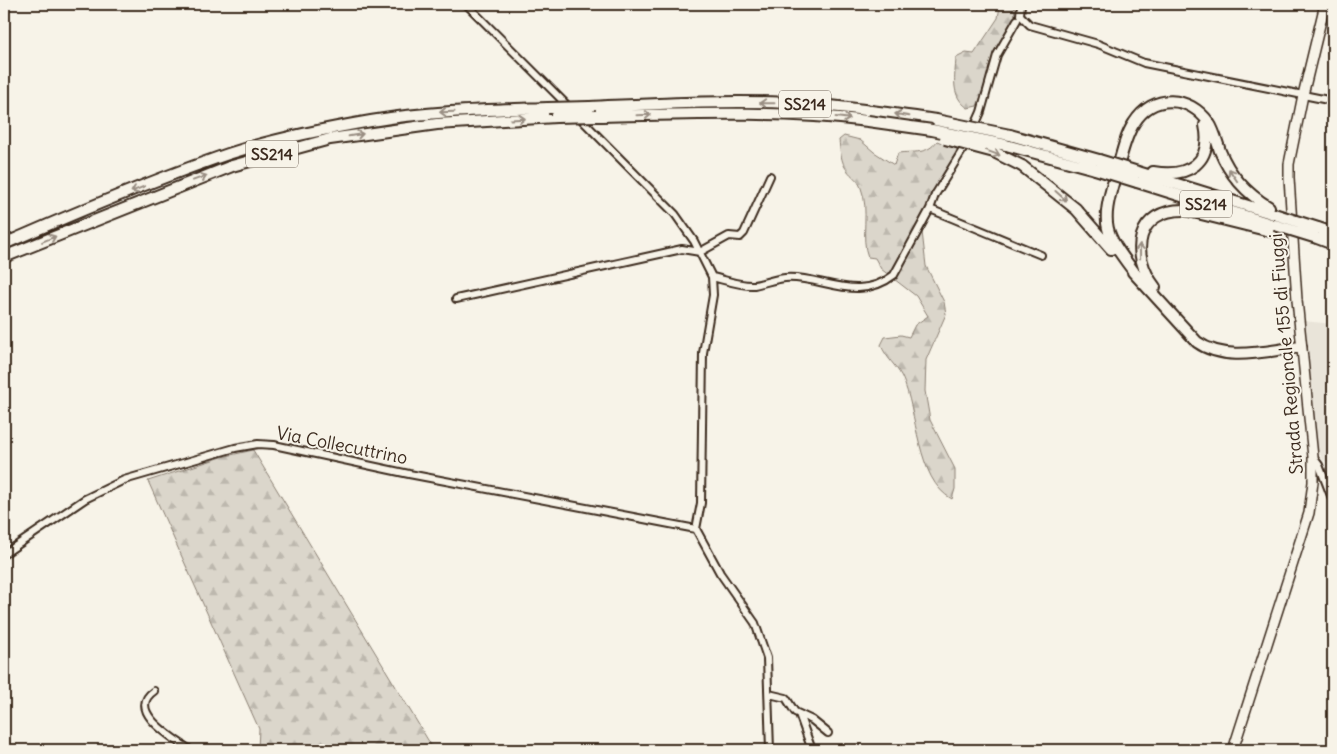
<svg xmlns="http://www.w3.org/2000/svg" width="1337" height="754" viewBox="0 0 1337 754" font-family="Delius,sans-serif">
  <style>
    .built { fill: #e9e4d9 }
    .forest { fill: url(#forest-firs); stroke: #8b8074 }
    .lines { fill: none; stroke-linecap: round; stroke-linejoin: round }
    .minor-casing { stroke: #3b2a1e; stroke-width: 10 }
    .major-casing { stroke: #3b2a1e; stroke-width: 12 }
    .highway-casing { stroke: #3b2a1e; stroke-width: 14 }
    .minor { stroke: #f7f3e8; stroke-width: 6 }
    .major { stroke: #f7f3e8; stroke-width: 9 }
    .highway { stroke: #f7f3e8; stroke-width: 10 }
    .highway-bridge-casing { stroke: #3b2a1e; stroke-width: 14; stroke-linecap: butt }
    .highway-bridge { stroke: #f7f3e8; stroke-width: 10 }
    .oneway { stroke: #998e83 }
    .labels { text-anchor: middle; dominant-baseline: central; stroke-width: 4; stroke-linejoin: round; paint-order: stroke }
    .shield { fill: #f7f3e8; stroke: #73665b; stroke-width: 1 }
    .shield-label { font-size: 16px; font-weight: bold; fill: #3b2a1e }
    .street-label { font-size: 18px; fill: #3b2a1e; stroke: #f7f3e8 }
  </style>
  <defs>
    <pattern id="forest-firs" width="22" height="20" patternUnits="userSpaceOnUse" patternTransform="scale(1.25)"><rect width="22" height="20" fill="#dbd6cb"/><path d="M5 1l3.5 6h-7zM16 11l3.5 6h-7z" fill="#bdb8ae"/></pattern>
  </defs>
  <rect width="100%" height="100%" fill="#f7f3e8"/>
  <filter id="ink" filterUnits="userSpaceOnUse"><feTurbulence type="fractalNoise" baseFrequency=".02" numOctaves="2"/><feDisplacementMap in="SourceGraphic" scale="10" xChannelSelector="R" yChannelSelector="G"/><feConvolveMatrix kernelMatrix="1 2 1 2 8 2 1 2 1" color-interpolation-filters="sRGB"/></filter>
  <g filter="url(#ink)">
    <path class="built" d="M1303,321l30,3v138l-9,-1 -7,-11z"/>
    <path class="forest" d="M1009,4l5,2c4,19 -11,38 -19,55 -7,15 -12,30 -18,45l-9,2c-18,-12 -13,-30 -12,-50l10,-5 8,1 24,-36 2,-12z
      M844,136l16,4 14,12 20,13 4,-12c16,-2 29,2 39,-12l20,8 -2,6v14l-34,54 5,43 18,36 2,12 -20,46 -1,31 5,29 25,49v20l-3,10c-36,-19 -34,-88 -50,-122 -6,-12 -16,-19 -21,-32l4,-8 16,-2 8,2 6,-12 13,-9 -12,-20 -35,-27 -6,-11 -7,-1c-8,-19 2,-47 -7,-69 -3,-9 -9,-11 -14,-18 -6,-7 -7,-21 -8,-30z
      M253,450l181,300 -176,-1 1,-20 -111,-248 74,-24z"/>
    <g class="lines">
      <g class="minor-casing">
        <path id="minor" d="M466,4l105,105
          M1021,4l-1,11 10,10 68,19 46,19 189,38
          M578,116l97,98 19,27 18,36c14,3 28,9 42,8 11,-2 20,-6 31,-7 36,-3 72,26 109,-3l36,-66
          M973,130l8,-18 16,-57 20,-35
          M967,143l-32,52 -5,14 111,46
          M456,299l226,-50 18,3 29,-16 11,1 4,-4 26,-57
          M1313,457l6,8 14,36
          M696,529l5,-26 2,-150 10,-58 -1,-18
          M696,529l24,44 35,50 12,35 3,92
          M4,554l81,-55 39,-19 111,-32 23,-4 16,1 135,29 287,55
          M154,691c-29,20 21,48 36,59
          M769,694l17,4 9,14 17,8 16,13
          M799,714l13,36"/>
      </g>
      <g class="major-casing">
        <path id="major" d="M1233,750l76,-237 4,-31v-25l-16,-157 -8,-122v-14l14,-69 22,-91"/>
      </g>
      <g class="highway-casing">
        <path id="highway" d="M590,107c66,-3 132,-7 198,-4 50,2 99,10 148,17
          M596,116c91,-2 181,-6 272,5
          M1010,135l89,25
          M1006,145l89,24
          M1022,166l54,43 35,40
          M1138,172l136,42
          M1153,172c35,6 60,-9 52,-47
          M1137,182l137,43
          M1318,228l15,5
          M1317,238l16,6
          M4,244c73,-32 148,-64 224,-90 46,-15 96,-25 143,-33 59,-10 118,-11 177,-13
          M4,257l228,-91 98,-27 107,-15 119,-7
          M1133,272l64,70c29,21 71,8 104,5
          M1137,276c-31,-42 -38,-47 -22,-99 6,-18 9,-39 19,-54 19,-30 55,-28 75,0 5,7 8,19 11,28 10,25 26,42 49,56
          M1155,287c-26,-33 -19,-78 30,-77l89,22"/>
      </g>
      <use href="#minor" class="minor"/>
      <use href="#major" class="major"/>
      <use href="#highway" class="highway"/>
      <g class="highway-bridge-casing">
        <path id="highway-bridge" d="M548,108l42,-1
          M556,117l40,-1
          M936,120l74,15
          M868,121l64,9 74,15
          M945,139l49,13 28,14
          M1099,160l39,12
          M1095,169l42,13
          M1274,214l44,14
          M1275,225l42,13"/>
      </g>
      <use href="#highway-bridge" class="highway-bridge"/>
    </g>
    <defs><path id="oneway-shaft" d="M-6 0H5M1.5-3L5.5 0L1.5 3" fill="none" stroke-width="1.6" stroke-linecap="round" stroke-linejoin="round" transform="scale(1.25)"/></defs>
    <g class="oneway">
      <use href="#oneway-shaft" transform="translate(767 103) rotate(-179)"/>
      <use href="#oneway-shaft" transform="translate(447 112) rotate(178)"/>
      <use href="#oneway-shaft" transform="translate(644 115) rotate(-2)"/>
      <use href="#oneway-shaft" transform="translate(902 115) rotate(-171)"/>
      <use href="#oneway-shaft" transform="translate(843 118) rotate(7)"/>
      <use href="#oneway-shaft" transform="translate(518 119) rotate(-3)"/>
      <use href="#oneway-shaft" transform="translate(356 135) rotate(-10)"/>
      <use href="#oneway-shaft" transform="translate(993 153) rotate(20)"/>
      <use href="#oneway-shaft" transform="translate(1233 175) rotate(-124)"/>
      <use href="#oneway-shaft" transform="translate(200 178) rotate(-20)"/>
      <use href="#oneway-shaft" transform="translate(138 189) rotate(158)"/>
      <use href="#oneway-shaft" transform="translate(1061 196) rotate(42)"/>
      <use href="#oneway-shaft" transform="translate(49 239) rotate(-22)"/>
      <use href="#oneway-shaft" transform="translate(1140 251) rotate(-91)"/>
    </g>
  </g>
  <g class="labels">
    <g class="shield">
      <rect x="779" y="90.5" width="52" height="27" rx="4"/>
      <rect x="246" y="140.5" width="52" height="27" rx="4"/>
      <rect x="1180" y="190.5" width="52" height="27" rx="4"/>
    </g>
    <g class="shield-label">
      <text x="805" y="104">SS214</text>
      <text x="272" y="154">SS214</text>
      <text x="1206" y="204">SS214</text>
    </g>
    <g class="street-label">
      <text transform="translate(1286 354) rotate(-95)">Strada Regionale 155 di Fiuggi</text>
      <text transform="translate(342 445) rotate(11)">Via Collecuttrino</text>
    </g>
  </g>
  <rect width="1337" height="754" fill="none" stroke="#f7f3e8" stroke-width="20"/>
  <rect x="10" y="10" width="1317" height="734" fill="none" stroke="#3b2a1e" stroke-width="2" filter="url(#ink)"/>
</svg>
